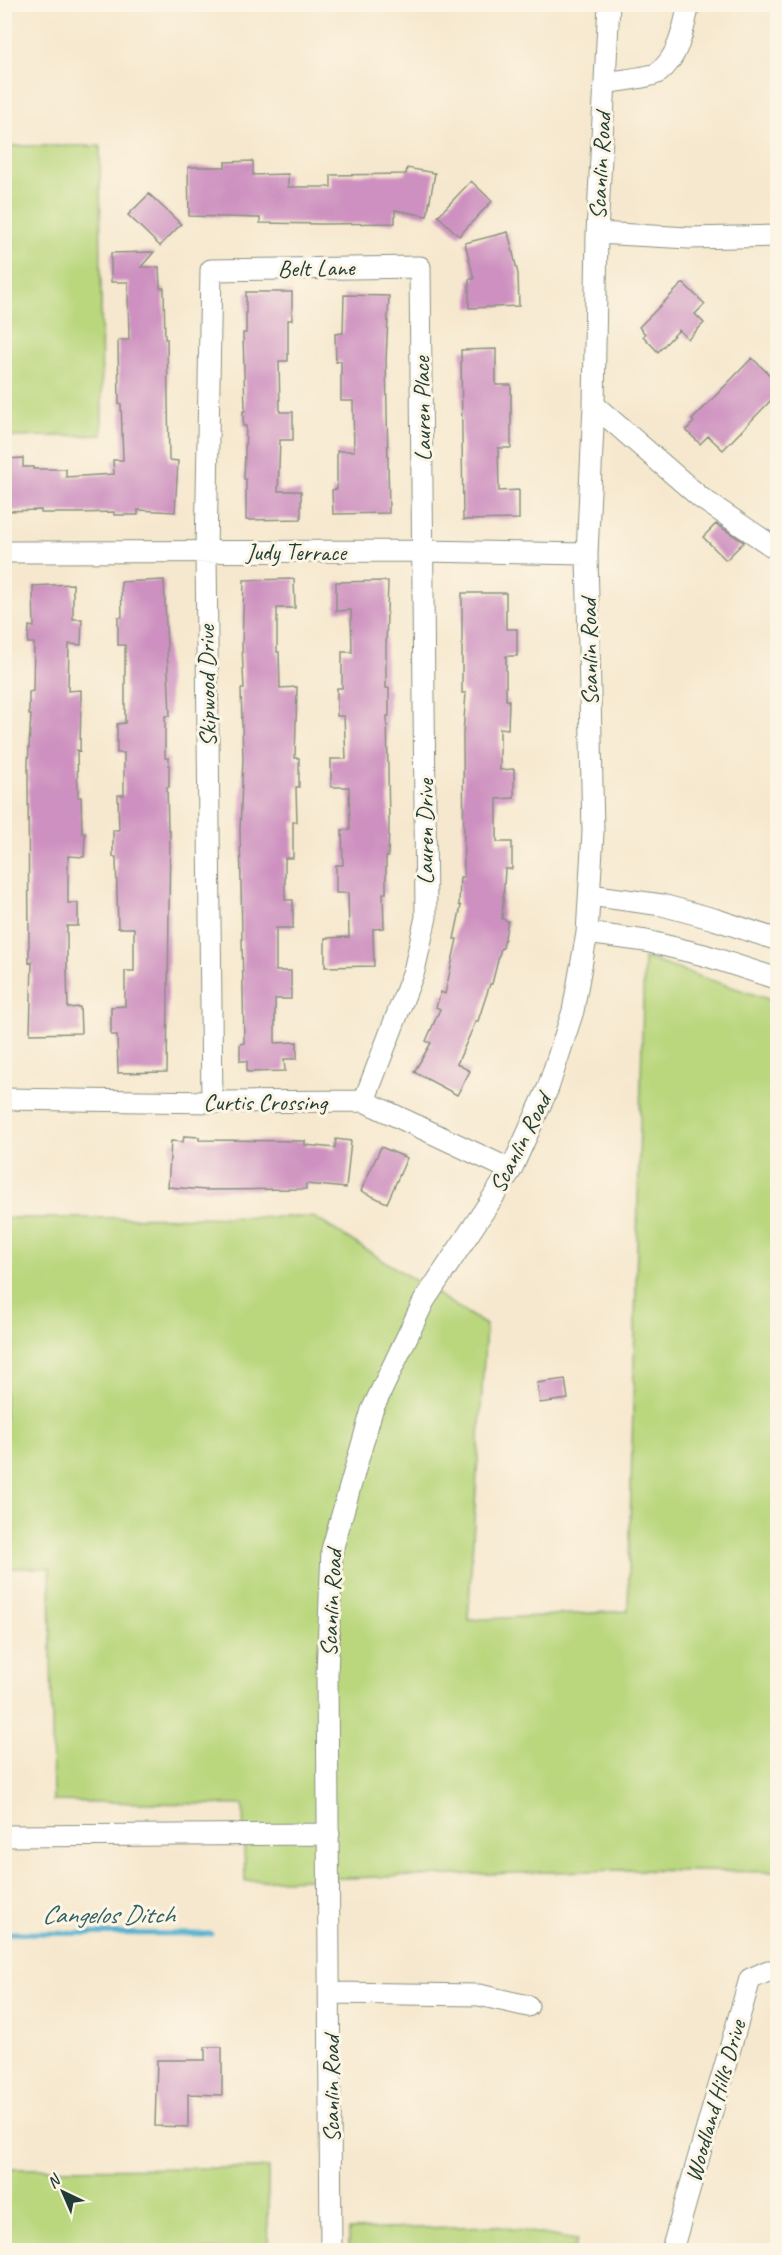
<svg xmlns="http://www.w3.org/2000/svg" width="782" height="2255" viewBox="0 0 782 2255" font-family="Caveat,sans-serif">
  <style>
    .green { fill: #bad77e; stroke: #6c8a59; stroke-width: 1.5 }
    .lines { fill: none; stroke-linecap: round; stroke-linejoin: round }
    .stream { stroke: #51b1cf; stroke-width: 5 }
    .building { fill: #cd90c0 }
    .minor-casing { stroke: #8a9281; stroke-width: 23 }
    .minor { stroke: #fff; stroke-width: 21 }
    .labels { text-anchor: middle; dominant-baseline: central; stroke-width: 6; stroke-linejoin: round; paint-order: stroke }
    .street-label { font-size: 24px; fill: #1f3d34; stroke: #fcf5e5 }
    .water-label { font-size: 26px; font-style: italic; fill: #2e6062; stroke: #fcf5e5 }
  </style>
  <rect width="100%" height="100%" fill="#fcf5e5"/>
  <filter id="ink" filterUnits="userSpaceOnUse"><feTurbulence type="fractalNoise" baseFrequency=".0167" numOctaves="2"/><feDisplacementMap in="SourceGraphic" scale="12" xChannelSelector="R" yChannelSelector="G"/><feConvolveMatrix kernelMatrix="1 2 1 2 8 2 1 2 1" color-interpolation-filters="sRGB"/></filter>
  <filter id="wash" filterUnits="userSpaceOnUse"><feTurbulence type="fractalNoise" baseFrequency=".008" numOctaves="4" result="noise"/><feDisplacementMap in="SourceGraphic" scale="24" xChannelSelector="R" yChannelSelector="G"/><feGaussianBlur stdDeviation="1.35" result="paint"/><feColorMatrix in="noise" values="0 0 0 0 0 0 0 0 0 0 0 0 0 0 0 0 0 1.4 0 .05"/><feComposite in="paint" operator="in"/></filter>
  <g filter="url(#wash)">
    <rect width="100%" height="100%" fill="#f6e8ce"/>
    <path class="green" d="M5,146h95l2,289 -97,2z
      M644,958l133,44v870l-155,-2 -377,11 -2,-76 -190,-4 -3,-233h-45l-1,-350 310,-1 172,108 -18,295 160,-9z
      M268,2168v82h-263v-81z
      M495,2226l82,14 -3,10h-225v-20z"/>
    <g class="lines">
      <path class="stream" d="M4,1933l207,1"/>
    </g>
    <g id="blocks">
      <path class="building" d="M253,161v14l35,-1v13h43v-12l75,-1 1,-6 28,5 -8,43 -32,-6v13l-71,1 -64,-1v-5l-71,-2 -1,-49h37v-5z
        M471,181l21,20 -33,35 -21,-20z
        M149,194l32,30 -21,22 -32,-31z
        M508,232l10,42 1,32 -50,2v-29h5l-9,-36z
        M154,252l-13,15h18l1,21h4l1,51h2l2,121 9,1 -3,51 -37,-2v5h-24v-3l-37,1h-36v-3l-37,1v-52l19,-1v9h10v2h33v8l48,-3 -1,-14h10l-2,-56h-2l-1,-64h11l-1,-58h-17v-29z
        M683,283l22,21 -10,10 9,9 -16,16 -9,-9 -21,22 -15,-16 2,-2 -6,-7z
        M246,292h46v28h-4v41h-9l1,51h13v28h-13l-2,51h23v28l-55,1v-41h-2l2,-53h-3v-15h2l-2,-78h3z
        M344,295l45,1 -3,64 3,153 -56,1 -1,-24 5,-1v-38h17l-1,-50h-12v-40l-5,1 -1,-28 8,-1z
        M496,349v36h15v63h-13l1,43 20,-1v29l-56,1 -2,-170z
        M752,358l25,24v12l-54,56 -15,-14 -8,8 -14,-14 8,-8 -2,-2z
        M716,524l28,18 -18,18 -23,-23z
        M294,579l1,29h-18v44h2l1,36 17,-1 -2,71h4v29h-3l1,35h-4v36h-8v42h8v28h-17v43h15v28h-16v44l22,-1v17h-13l1,12 -38,1v-11h-7v-17l4,-1 -4,-213 3,-71 -2,-70h3l-2,-43 2,-66z
        M164,580l6,136h-5v42h4v29h-2l1,43h2l-3,242 -49,1 -1,-38h-6v-28l14,-1v-35h9v-43h-16l-2,-71h-3v-27h6l-1,-35h6v-42h-7v-29l8,-1v-78h-7v-28h4l-1,-35z
        M388,581l-2,65v42h3v28h-2l2,107 -1,34h-2v36h-3l1,35 -11,1 1,37 -49,1v-29l24,-1 -1,-44h-12v-28h7l-1,-35h8l-1,-43h-18v-28h15l-2,-43h-7v-28h5v-36h10l-1,-42 -15,1v-29z
        M73,584v35h9l-1,26 -12,-1 -1,47 13,-1 -1,61 -3,-1 1,47h3l1,36h3l-1,24 -16,-1v47h10v23h-11v46l1,36 12,-1 1,26 -51,1 2,-72 -3,1 -1,-200 3,-48h-2v-23l4,-1 1,-48h-6l1,-17 5,1 -1,-41z
        M462,593h44v36h11v27h-11v44h3l-1,29 -8,-1v42l14,-1v29l-17,1v43h15v27h-7l-3,50 6,2 -5,27h-2l-9,36h-2l-12,37h-2l-19,43 13,7 -13,24 -43,-23 17,-29 -5,-2 14,-32 -4,-2 5,-15 4,2 12,-55h-3l7,-33 -2,-1 1,-28h4l-1,-143 3,-41h-4z
        M184,1136l15,1v3l106,1v4l30,3 1,-9 15,2 -5,47 -40,-4v5l-101,1 -37,-3 3,-46 12,1z
        M381,1147l26,11 -20,45 -26,-12z
        M565,1379l3,20 -28,4 -3,-20z
        M205,2047h17v48l-34,-1v33l-33,-1 2,-66h48z"/>
    </g>
  </g>
  <g filter="url(#ink)">
    <use href="#blocks" fill-opacity="0" stroke="#8a9281" stroke-width="1.5"/>
    <g class="lines">
      <g class="minor-casing">
        <path id="minor" d="M605,83c11,-2 48,-6 54,-11 20,-15 25,-46 30,-68
          M597,233l92,5 89,-2
          M594,405l107,93 77,52
          M4,552l419,-1 164,3
          M590,895l72,10 52,14 64,21
          M587,933l59,8 58,14 74,24
          M4,1099l208,3 152,-1 147,69
          M212,1102l-6,-550 5,-282 209,-3 6,650 -12,54 -50,130
          M4,1836l325,-2
          M330,1993l149,2 49,11
          M331,2250l-4,-576 5,-124 40,-140 52,-109 87,-131 37,-82 25,-77 14,-78 6,-101 -6,-278 7,-149 3,-172 12,-229
          M672,2250l78,-271 18,-8h10"/>
      </g>
      <use href="#minor" class="minor"/>
    </g>
  </g>
  <g class="labels">
    <g class="street-label">
      <text transform="translate(600 166) rotate(-87)">Scanlin Road</text>
      <text transform="translate(316 268) rotate(-1)">Belt Lane</text>
      <text transform="translate(422 409) rotate(-91)">Lauren Place</text>
      <text x="296" y="552">Judy Terrace</text>
      <text transform="translate(589 652) rotate(-91)">Scanlin Road</text>
      <text transform="translate(207 686) rotate(-91)">Skipwood Drive</text>
      <text transform="translate(425 832) rotate(-90)">Lauren Drive</text>
      <text x="265" y="1102">Curtis Crossing</text>
      <text transform="translate(520 1143) rotate(-63)">Scanlin Road</text>
      <text transform="translate(331 1603) rotate(-87)">Scanlin Road</text>
      <text transform="translate(331 2089) rotate(-90)">Scanlin Road</text>
      <text transform="translate(715 2101) rotate(-74)">Woodland Hills Drive</text>
    </g>
    <g class="water-label">
      <text x="108" y="1914">Cangelos Ditch</text>
    </g>
  </g>
  <rect width="782" height="2255" fill="none" stroke="#fcf5e5" stroke-width="24"/>
  <g transform="translate(63 2192) rotate(316)" stroke="#fcf5e5" stroke-width="4.5" paint-order="stroke">
  <path d="M0-4.5L10 22L0 15L-10 22Z" fill="#1f3d34"/>
  <text y="-9" font-size="16" font-weight="bold" text-anchor="middle" fill="#1f3d34">N</text>
  </g>
</svg>
